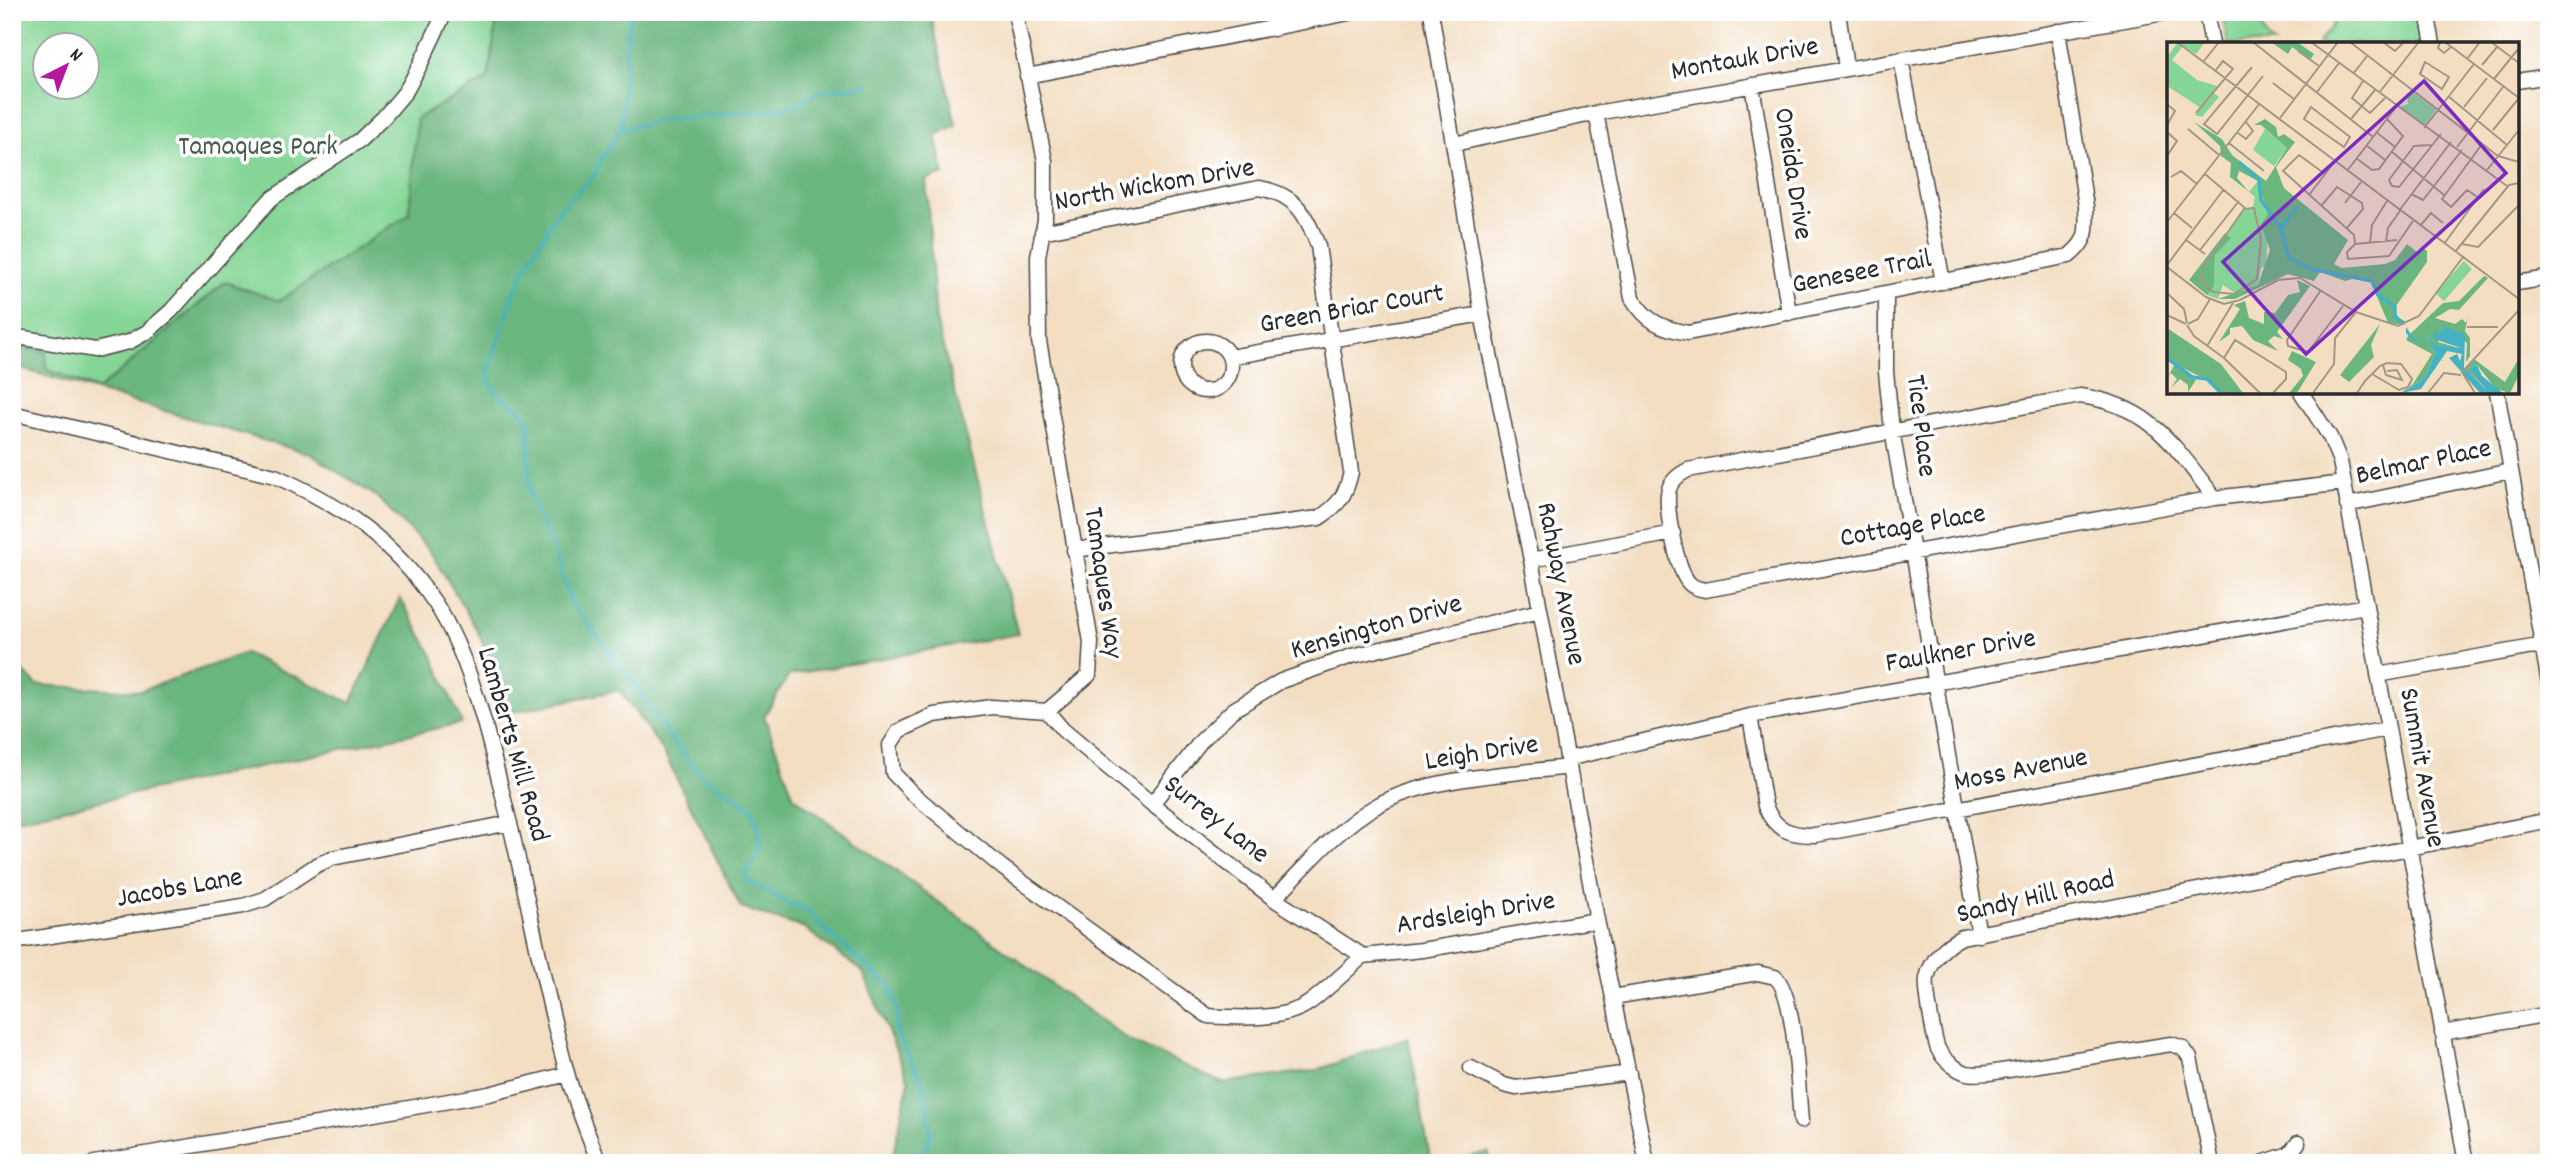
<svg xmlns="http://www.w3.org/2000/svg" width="2561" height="1175" viewBox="0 0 2561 1175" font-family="Dekko,sans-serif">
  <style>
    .green { fill: #84d596; stroke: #588060; stroke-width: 2; fill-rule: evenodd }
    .forest { fill: #6bb67f; stroke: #4b7055; stroke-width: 2 }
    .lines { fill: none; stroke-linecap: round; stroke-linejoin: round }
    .stream { stroke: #44b2c0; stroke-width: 3.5 }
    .minor-casing { stroke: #494642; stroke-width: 17 }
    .minor { stroke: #fff; stroke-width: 14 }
    .labels { text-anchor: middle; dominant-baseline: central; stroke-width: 7; stroke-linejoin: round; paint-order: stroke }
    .street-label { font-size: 28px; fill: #2b2b2b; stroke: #fff }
    .park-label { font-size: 28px; fill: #465e4b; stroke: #fff }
    .inset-river { fill: none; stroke: #44b2c0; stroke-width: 3.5 }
    .inset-road { fill: none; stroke: #a39686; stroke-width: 2 }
    .view { fill: #7b2cbf; fill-opacity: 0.15; stroke: #7b2cbf; stroke-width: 3.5 }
    .inset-edge { fill: none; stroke: #2b2b2b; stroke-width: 3.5 }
  </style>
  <rect width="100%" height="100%" fill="#fff"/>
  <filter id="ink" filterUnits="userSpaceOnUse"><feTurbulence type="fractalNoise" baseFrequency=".0143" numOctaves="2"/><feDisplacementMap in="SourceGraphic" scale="14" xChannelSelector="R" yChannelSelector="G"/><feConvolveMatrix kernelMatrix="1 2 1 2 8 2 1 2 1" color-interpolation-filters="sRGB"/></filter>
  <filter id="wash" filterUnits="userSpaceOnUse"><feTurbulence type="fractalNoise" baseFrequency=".00686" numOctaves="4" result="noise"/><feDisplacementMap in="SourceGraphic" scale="28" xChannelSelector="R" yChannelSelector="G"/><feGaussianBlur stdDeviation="1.57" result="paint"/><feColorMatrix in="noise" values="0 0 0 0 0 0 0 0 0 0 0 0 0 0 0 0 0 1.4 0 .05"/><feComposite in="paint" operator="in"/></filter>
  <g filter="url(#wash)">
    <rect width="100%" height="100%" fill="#f3dec2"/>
    <path class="green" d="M12,12h486l-10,67 -71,39 -8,96 -130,87 -54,-19 -127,108 -53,-21 1,-17 -34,-8zM46,46h42v42h-42z
      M2342,12h63l13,12 4,20h-104z
      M2255,13l13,27 6,4h-46l-5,-24z"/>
    <path class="forest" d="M498,12h432l26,113 -20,10 8,39 -18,6 10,140 82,314 -229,41 -25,41 30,81 334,243 94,43 95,-13 91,-33 23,126h-540l18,-82 -46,-109 -59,-44 -63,-20 -78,-157 -44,-61 -107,22 -35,-82 -46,-78 -54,-55 -67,-43 -298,-88v-22l34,8v17l52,21 127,-108 54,19 130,-87 8,-96 71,-39z
      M400,598l31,54 31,71 -450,97v-159l25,24 103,6 105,-38 106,50z
      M1488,1152l4,11h-48z"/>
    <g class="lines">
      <path class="stream" d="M631,12l-4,22 -6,95 -20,30 -7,17 -23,21 -17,21 -28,49 -12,26 -27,83 12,20 16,10 14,14v71l9,26 14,28 20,59 54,69 49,71 26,31 50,33 6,12 3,25 -5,16 -9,11v8l40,22 22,8 8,12 74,64 7,23v25l26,48 6,32 1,23 -7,19 -10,7
        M622,129l35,-8 122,-12 16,-4 25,-14 49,-7"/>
    </g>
  </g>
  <g filter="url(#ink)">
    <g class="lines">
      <g class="minor-casing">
        <path id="minor" d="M1015,12l30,149v59l-7,36 1,85 52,301 -2,33 -42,36 -55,-4 -58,8 -35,16 -9,14 3,28 20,21 90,74 205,148c30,2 75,5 101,-13 19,-14 37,-32 54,-47
          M1271,12l3,17
          M1431,12l51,302 49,246 66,360 50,243
          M1838,12l8,56
          M2206,12l6,32
          M2427,12l6,32
          M1901,59l42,223
          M1027,76l327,-64
          M2517,81l32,-5
          M1752,85l37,228
          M1596,113l36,185c15,24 29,30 56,35l381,-77c20,-16 18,-26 17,-50l-28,-175
          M1454,144l142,-31 574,-101
          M1042,232l217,-44c36,6 47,25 59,58l33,226c-5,23 -12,33 -32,46l-245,32
          M2517,283l32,-5
          M1886,294v78l6,58 87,505
          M12,336l83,14 34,-8 18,-10 24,-21 100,-112 89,-59 24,-23 22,-26 13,-24 26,-55
          M1181 366a25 25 0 1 1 50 0a25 25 0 1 1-50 0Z
          M1230,357l252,-43
          M2301,392l29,45 10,24 126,702
          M2497,392l52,291
          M12,413l263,63c68,30 118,65 160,127 37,56 55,141 71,205 22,88 37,178 61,265 8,30 21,60 32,90
          M2215,498c-41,-52 -64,-93 -135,-102l-392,74c-8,4 -16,9 -19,19 -5,16 8,84 21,95 3,3 10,5 15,6l510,-92 129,-15
          M2347,505l163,-34
          M1531,560l142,-27
          M2378,675l171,-31
          M1047,711l16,19 89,74 122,95 89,57
          M1750,716l15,90c10,24 24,29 50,29l573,-106
          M1567,759l183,-43 616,-110
          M1152,804l49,-63 32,-31 48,-29 71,-25 188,-45
          M1274,899c32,-33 64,-72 104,-94 49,-28 134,-31 191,-38
          M12,942l231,-36 22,-7 50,-33 17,-8 178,-35
          M1363,956l59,-6 175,-30
          M1613,997l145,-24 17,4c21,17 23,115 26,144
          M2442,1033l107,-19
          M1471,1068l33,17 12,3 113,-15
          M94,1163l395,-69 78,-20
          M2212,1163l-22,-105 -7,-10 -12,-4 -182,29c-6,0 -16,2 -22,0 -11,-3 -24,-14 -29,-24 -4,-10 -13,-60 -11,-71 4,-18 18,-33 35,-41l587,-117
          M2262,1163l27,-9 9,-11"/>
      </g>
      <use href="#minor" class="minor"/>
    </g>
  </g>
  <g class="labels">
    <g class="street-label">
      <text transform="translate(1745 61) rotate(-10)">Montauk Drive</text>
      <text transform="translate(1791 174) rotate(81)">Oneida Drive</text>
      <text transform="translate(1155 187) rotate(-10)">North Wickom Drive</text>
      <text transform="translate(1862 274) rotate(-11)">Genesee Trail</text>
      <text transform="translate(1352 311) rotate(-10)">Green Briar Court</text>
      <text transform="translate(1919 426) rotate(83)">Tice Place</text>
      <text transform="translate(2424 464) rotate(-12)">Belmar Place</text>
      <text transform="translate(1913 528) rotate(-10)">Cottage Place</text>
      <text transform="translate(1101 583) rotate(82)">Tamaques Way</text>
      <text transform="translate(1559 584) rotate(79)">Rahway Avenue</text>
      <text transform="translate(1377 629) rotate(-16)">Kensington Drive</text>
      <text transform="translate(1961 653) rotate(-10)">Faulkner Drive</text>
      <text transform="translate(511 745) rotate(74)">Lamberts Mill Road</text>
      <text transform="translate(1482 755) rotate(-9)">Leigh Drive</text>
      <text transform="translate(2420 768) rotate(80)">Summit Avenue</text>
      <text transform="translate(2021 772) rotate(-11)">Moss Avenue</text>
      <text transform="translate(1215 821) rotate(38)">Surrey Lane</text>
      <text transform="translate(180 890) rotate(-10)">Jacobs Lane</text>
      <text transform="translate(2036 899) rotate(-13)">Sandy Hill Road</text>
      <text transform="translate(1476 915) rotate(-9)">Ardsleigh Drive</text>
    </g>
    <g class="park-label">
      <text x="258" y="149">Tamaques Park</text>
    </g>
  </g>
  <g transform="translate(2167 42)">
    <rect width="352" height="352" fill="#f3dec2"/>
    <path d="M11,0h27l-9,12 -13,-8 -11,14 25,20 20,6 -3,7 5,4 -17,20 -7,-2 6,-7 -34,-22v-29zM240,51h7l22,17 -11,15 -26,-18 9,-3zM98,87l22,19 -13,18 -21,-16zM91,139l11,34 -3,51 -5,2 -3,17 -22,9 -13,-9 -5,14 -11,-4 7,-9 1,-31 25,-42 13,-7 2,-9 -6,-5zM297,219l8,8 -28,32 -9,-8z" fill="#84d596"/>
    <path d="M104,0h26l17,12 -4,6 -18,-13 -4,7zM98,77l11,8 2,10 6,-3 11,8 -19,25 8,21 64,52 -14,24 8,4 43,-4 10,-4 12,-16 10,8 4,-5 6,4v11l-31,44v8l9,11 -17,-2 -17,-41 -12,-5 -14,4 -25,-9 -6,9 -26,-7 -53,25h-17l40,-14 12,-35 -9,-26 7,-10 -10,-33 -19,-10 -2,7 12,14 -19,-15 1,-14 -10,-7 -1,-10 -26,-24 28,17 10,16 34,26 21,-33 -26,-23h-7zM58,191l6,5 -16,17 -1,31 -7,9 -18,-15zM317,234l4,2 -29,32 -9,-1 -15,9 20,6 7,-5 4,4 2,-6 -3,14 5,7v18l-4,6 1,-19 -14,-9 -10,-2 -5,10 24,7 -26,-4 -7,-9 -15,6 14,-5 10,11 -10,-1 8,4 -11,27 -25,15 13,-9 19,-30 -26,-14 2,-4 35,-33 16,-2zM130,238l13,6 -33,46 6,7 -9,-3 -6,5 10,10 -25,-11 -11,-14 -12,2v6l-11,8 21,-33 -6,-4 11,-4 4,17 15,6v-12l11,1 13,-18 12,-3zM213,282l-9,21 3,12 -25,25 -9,-7zM0,286l54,36 22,29h-23l-13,-13 -28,-14 17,14 -8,12v-7l-8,-6 -9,9 6,-9 -6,-6 -4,5 8,-14 -8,-5 9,3 -9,-4zM125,309l24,11 -19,31h-8l14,-17 -2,-7 -13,-9zM352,316v17l-9,18 -14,-4 -19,-24 -8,3 18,21 -22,-20 9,-10 31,23z" fill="#6bb67f"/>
    <path d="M277,284l21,9 -1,33 22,21 -17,-21 8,-3 5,11 21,17h-23l-31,-35 8,-4 3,7 2,-7 -15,-3 -26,38 -20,4 24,-15 11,-27 -8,-4h7l-7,-10 -14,5 -8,-9v-6l9,13 14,-4 7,9 25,3 -27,-9 1,-9 5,4z" fill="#44b2c0"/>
    <path class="inset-river" d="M72,120l20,18 2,20 20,28 7,29 23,12 61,12 6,14 17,12v10l9,6M114,186l16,-21M0,316l25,19 15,2 14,14"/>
    <path class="inset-road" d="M10,0l342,257M86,0l120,95M144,0l196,144M183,0l148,114 21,6M216,0l12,9 9,-9M273,0l-2,6 6,5 7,-6M278,0l74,56M324,0l28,21M131,9l21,15M300,17l13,-17M37,19l15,-19M258,20l24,15 -7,12 -22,-15zM315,23l15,-18M85,25l-48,57 13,10 46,-58M186,32l14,-18M327,37l25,-31M196,39l-11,17 18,15 15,-15M106,41l21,16M150,50l22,-29M212,51l39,-50M281,54l59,49M0,62l8,7 -8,14M144,65l39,30 -6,10 -40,-28zM297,65l23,-29M29,71l37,-44 -10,-8 -7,9M113,76l58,-76M184,77l24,-29M257,86l50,-64M21,87l31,26M326,88l26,-32M0,90l10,9 -10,15M209,90l19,15M71,91l8,6 7,-8 -7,-9M62,101l35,28M199,103l19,15M290,105l46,-60M225,110l52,43M189,116l16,12 7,-1 24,-33 -16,-17M320,128l32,-40M180,129l49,-64M38,132l40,34M158,132l-26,-19 -16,16 71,64 1,9M4,135l10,-6 16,13M225,144l7,1 42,-53M225,144l-3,-6 25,-34 18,-1M244,152l12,6 39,-50M142,153l26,-34M312,156l-12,-8 -16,17 -9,-8 40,-55M178,161l16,-21M154,164l16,-19 25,16 1,6 -17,20M87,166l7,32 -4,39 -23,15 -21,-2 -11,-10 1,-14 41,-59zM232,169l52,-69M7,171l18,15M0,180l93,-119M253,184l11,-13 12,10M19,198l19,14M219,200l2,-14 12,-17M203,201l2,-18 15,-24M188,202l-8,8 1,7 41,-3 24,-35M188,202l42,-4M277,202l40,-55M295,202l16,3 41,-42M33,208l39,-49M288,210l54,-67 10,-2M0,223l57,-76M0,225l39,30 18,7 16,-4 38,-20 22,-2 56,34 42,14 21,-10 44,-59M154,248l-34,50 1,6 20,6 35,-46M0,251l17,16 3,14M0,273l19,9M21,282l10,-5 12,-20M20,283l7,11 30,22M300,285h31M40,304l26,-43M216,323l3,10 16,5 -5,-10 -10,1M93,351l-36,-35 11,-18 51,32v7l-13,14M146,351l21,-29 1,-26 21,-26M190,351l8,-12 15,-15 7,-3 14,1 11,15 -4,8 -9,3 -27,-16M261,351l16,-20 17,2M308,351l-13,-21 57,-62"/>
    <path class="view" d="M257,39l82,92 -200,181 -83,-92z"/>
    <rect width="352" height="352" class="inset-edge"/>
  </g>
  <rect width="2561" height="1175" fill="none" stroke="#fff" stroke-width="42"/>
  <g transform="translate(66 66) rotate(42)"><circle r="33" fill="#ffffff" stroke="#aaaaaa" stroke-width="2"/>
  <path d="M0-5L12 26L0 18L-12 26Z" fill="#b5179e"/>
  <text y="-10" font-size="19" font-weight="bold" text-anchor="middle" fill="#2b2b2b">N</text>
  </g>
</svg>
